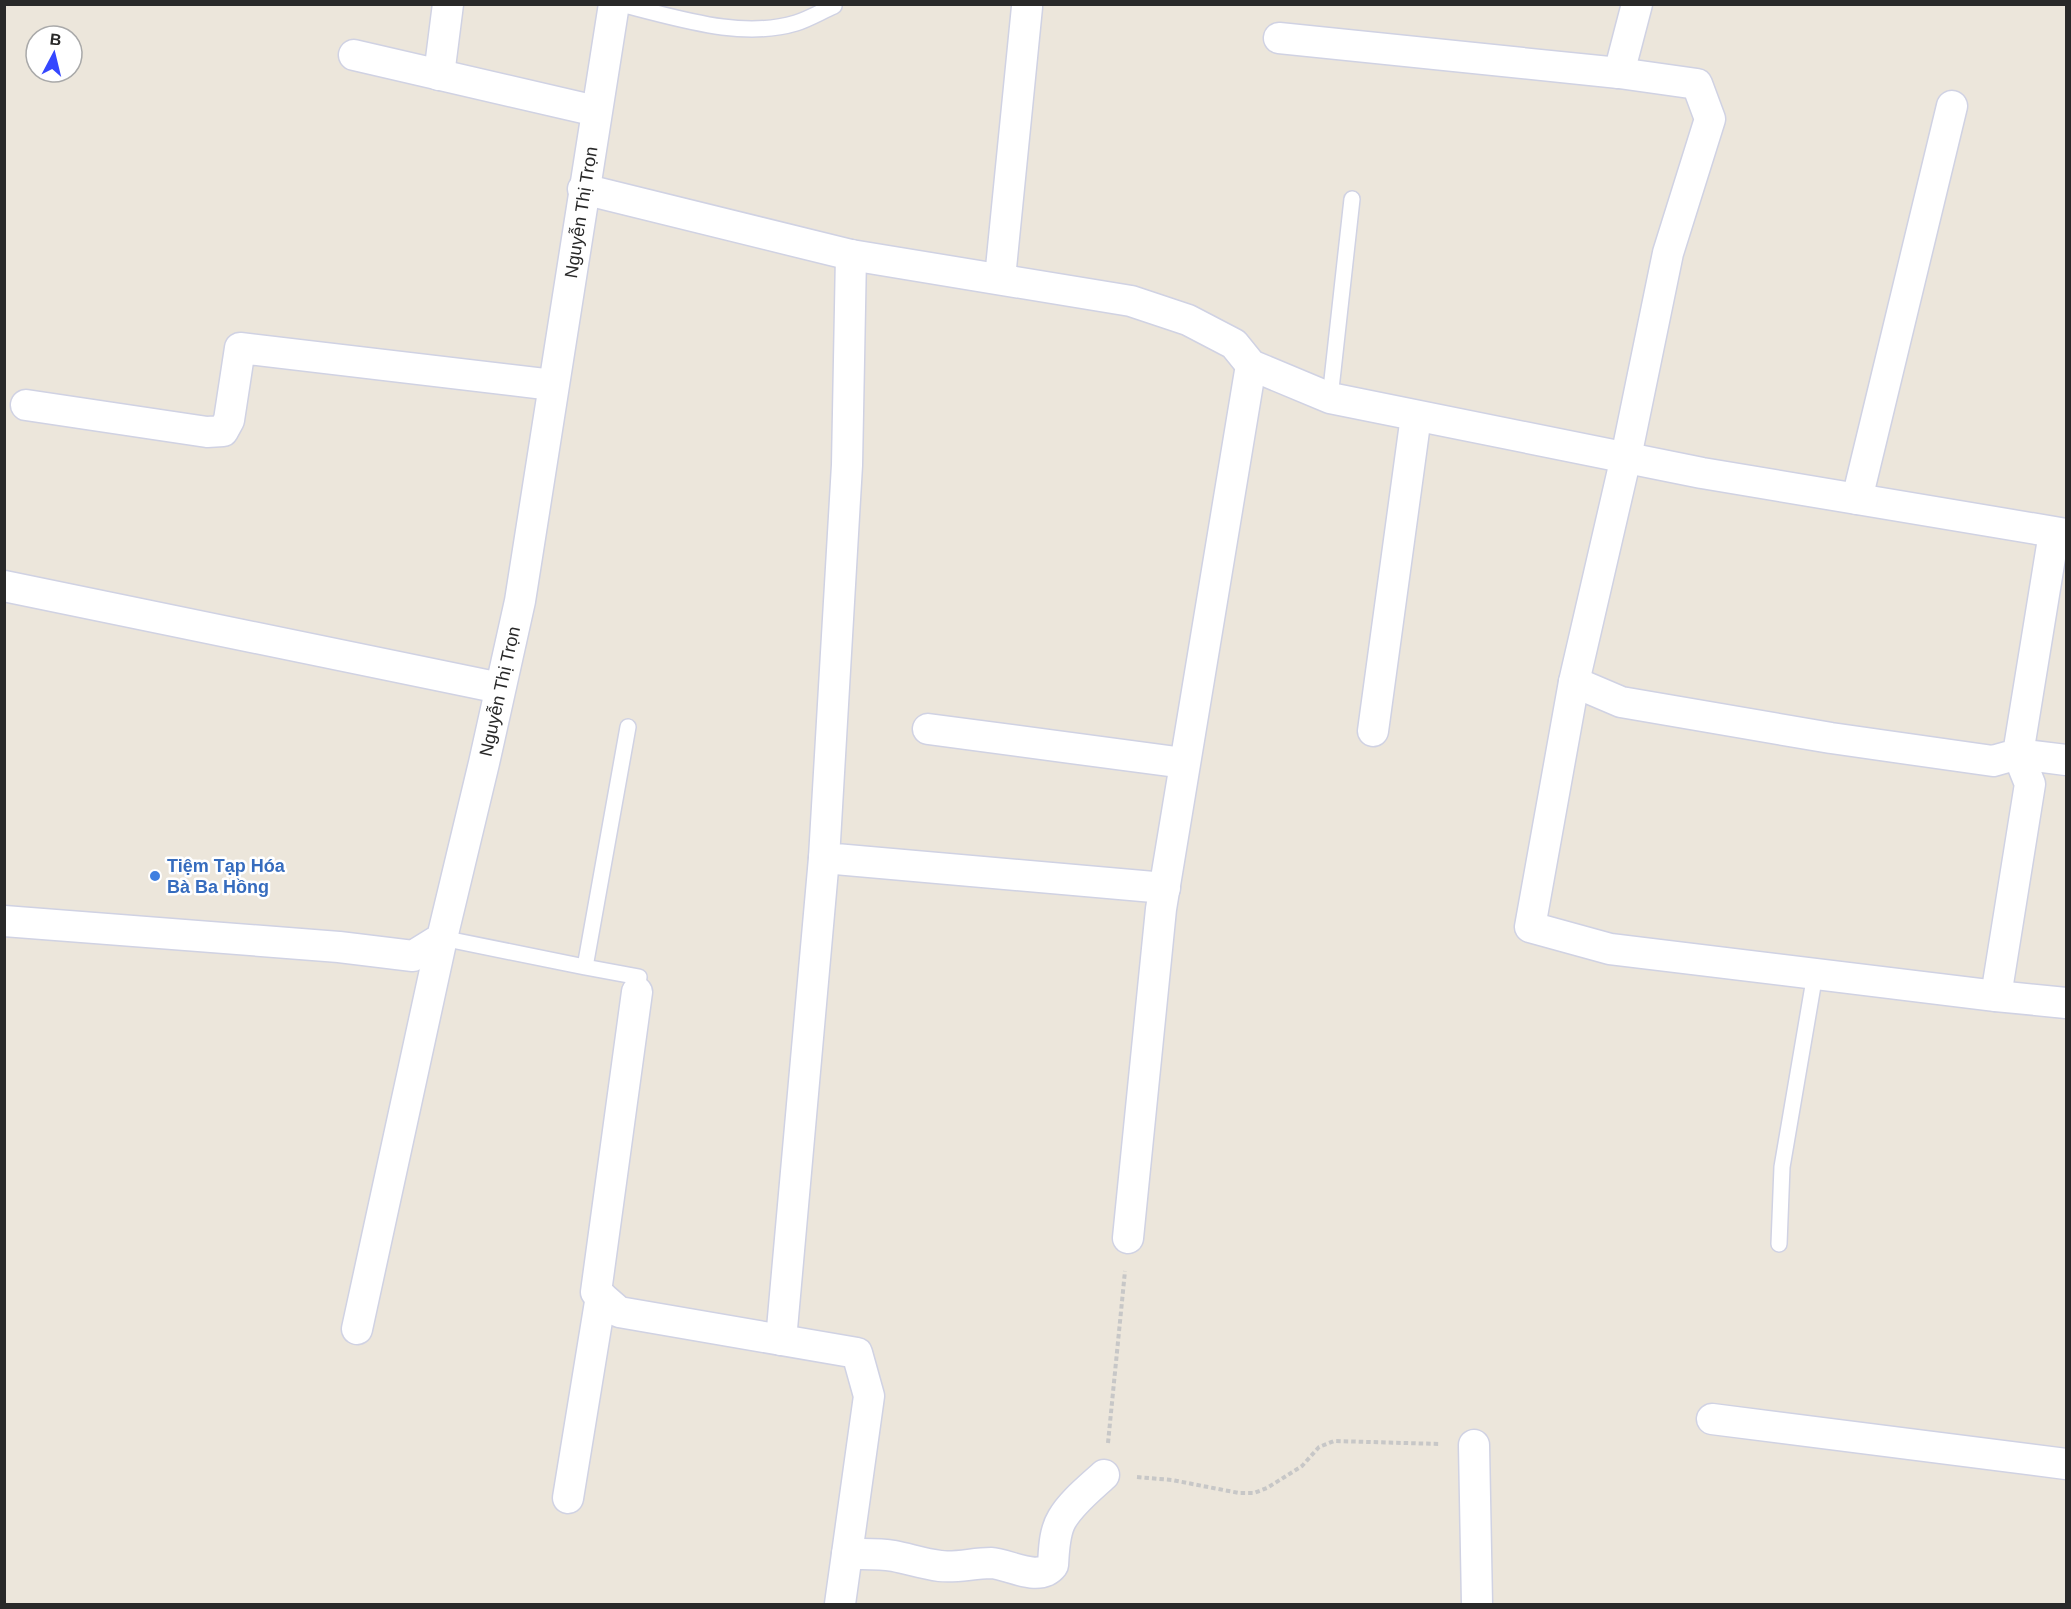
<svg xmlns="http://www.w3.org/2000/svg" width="2071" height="1609" viewBox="0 0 2071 1609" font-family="Arial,sans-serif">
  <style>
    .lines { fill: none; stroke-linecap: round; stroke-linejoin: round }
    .service-casing { stroke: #d0d2e3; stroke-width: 18 }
    .minor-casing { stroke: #d0d2e3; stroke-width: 33 }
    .path { stroke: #c7c7c7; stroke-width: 4; stroke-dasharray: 4.5 3; stroke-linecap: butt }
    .service { stroke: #fff; stroke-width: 15 }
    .minor { stroke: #fff; stroke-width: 30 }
    .shop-dot { fill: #3f7fe0; stroke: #fff; stroke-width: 2 }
    .labels { text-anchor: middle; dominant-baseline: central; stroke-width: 5; stroke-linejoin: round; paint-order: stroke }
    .street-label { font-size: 18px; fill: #292929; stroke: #fff }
    .shop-label { font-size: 18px; font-weight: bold; fill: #366cbe; stroke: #fff; text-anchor: start }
  </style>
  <rect width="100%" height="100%" fill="#ece6db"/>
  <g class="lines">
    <g class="service-casing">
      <path id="service" d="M620,4c55,13 120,36 176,19 13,-4 26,-12 38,-17
        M1330,398l22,-199
        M442,938l143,29 43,-240
        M585,967l54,10 -2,15
        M1779,1244l3,-77 33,-193"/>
    </g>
    <g class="minor-casing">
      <g id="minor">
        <path d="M1279,38l340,35 78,11 13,35 -42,134 -42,204 -52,225 -44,245 80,22 386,47 70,7"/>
        <path d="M354,55l242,56"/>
        <path d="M1619,73l18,-69"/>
        <path d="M439,75l9,-71"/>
        <path d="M583,189l268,66 280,46 57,19 46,24 17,21 79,33 372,75 364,61"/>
        <path d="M851,255l-4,210 -23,393 341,30"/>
        <path d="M1000,278l27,-271"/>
        <path d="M26,405l181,27 16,-1 6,-11 11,-72 313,37"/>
        <path d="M1857,499l95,-393"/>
        <path d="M4,586l496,102"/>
        <path d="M1574,682l47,20 210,36 162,23 25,-7 36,-221"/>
        <path d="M928,729l256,34"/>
        <path d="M1373,731l43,-315"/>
        <path id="s1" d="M4,921l335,26 74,9 29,-18 42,-175 36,-162 94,-597"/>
        <path d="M637,992l-41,300 23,20 238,41 12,43 -29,208"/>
        <path d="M1996,996l34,-212 -12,-30 48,6"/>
        <path d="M1128,1238l33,-329 90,-544"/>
        <path d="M357,1329l85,-391"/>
        <path d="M781,1340l43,-482"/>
        <path d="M1712,1419l354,45"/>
        <path d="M1474,1445l3,159"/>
        <path d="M568,1498l33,-202"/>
        <path d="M847,1554c16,0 31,-1 47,2 15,3 30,8 46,10 17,2 33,-3 51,-3 18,1 48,20 62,2 1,-14 1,-33 9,-46 10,-17 28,-31 42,-44"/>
      </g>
    </g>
    <path class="path" d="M1108,1443l17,-172
      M1137,1477l35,3 67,13h15l13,-5 35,-22 17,-19 15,-6 106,3"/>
    <use href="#service" class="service"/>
    <use href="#minor" class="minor"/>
  </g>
  <circle class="shop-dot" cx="155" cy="876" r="6"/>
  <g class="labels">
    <g class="street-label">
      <text stroke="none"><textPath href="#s1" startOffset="1184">Nguyễn Thị Trọn</textPath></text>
      <text stroke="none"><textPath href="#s1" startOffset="698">Nguyễn Thị Trọn</textPath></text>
    </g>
    <g class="shop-label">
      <text x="167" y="866">Tiệm Tạp Hóa<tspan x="167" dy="21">Bà Ba Hồng</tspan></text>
    </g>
  </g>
  <rect width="2071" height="1609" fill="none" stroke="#292929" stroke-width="12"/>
  <g transform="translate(54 54) rotate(7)"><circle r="28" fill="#ffffff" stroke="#a9a9a9" stroke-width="1.5"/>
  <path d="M0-4.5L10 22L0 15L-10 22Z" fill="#3547ff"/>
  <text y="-9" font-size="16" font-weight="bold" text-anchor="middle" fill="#292929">B</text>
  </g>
</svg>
